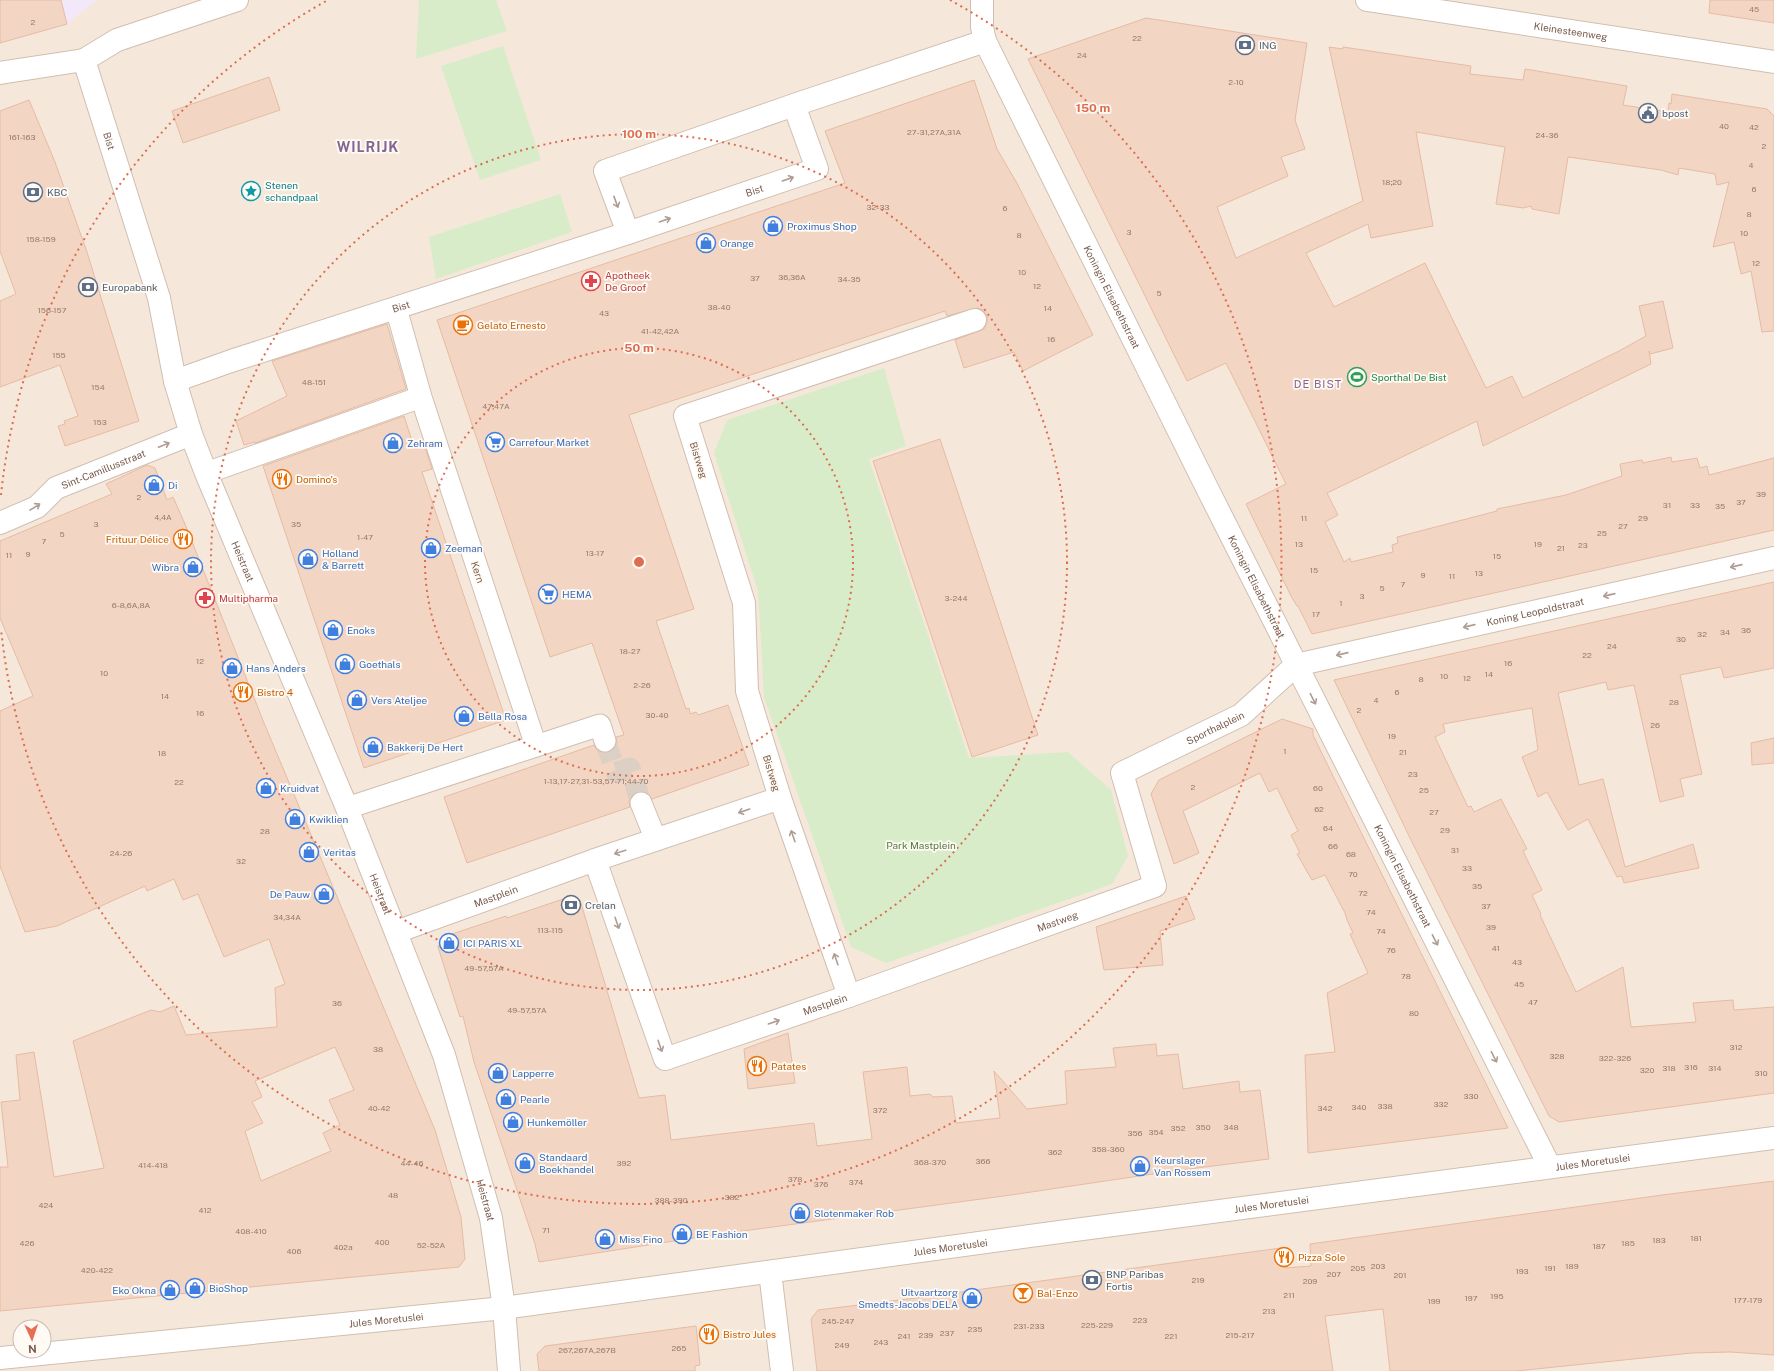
<svg xmlns="http://www.w3.org/2000/svg" width="1774" height="1371" viewBox="0 0 1774 1371" font-family="'Public Sans',sans-serif">
  <style>
    .residential { fill: #f5e8da; fill-rule: evenodd }
    .education { fill: #f3e8fa }
    .green { fill: #d8ecc9 }
    .building { fill: #f3d5c3; stroke: #e6bba3; fill-rule: evenodd }
    .lines { fill: none; stroke-linecap: round; stroke-linejoin: round }
    .pedestrian-tunnel { stroke: #dcd0c4; stroke-width: 21; stroke-dasharray: 21 10; stroke-linecap: butt }
    .pedestrian-casing { stroke: #d1beb0; stroke-width: 23 }
    .minor-casing { stroke: #d1beb0; stroke-width: 24 }
    .tertiary-casing { stroke: #d1beb0; stroke-width: 24 }
    .pedestrian { stroke: #fff; stroke-width: 21 }
    .minor { stroke: #fff; stroke-width: 22 }
    .tertiary { stroke: #fff; stroke-width: 22 }
    .oneway { stroke: #af9d94 }
    .ring { fill: none; stroke: #dc6d51; stroke-width: 2; stroke-dasharray: 2 4 }
    .labels { text-anchor: middle; dominant-baseline: central; stroke-width: 3.5; stroke-linejoin: round; paint-order: stroke }
    .number-label { font-size: 8px; fill: #987a6a }
    .street-label { font-size: 10px; fill: #7a5c4d; stroke: #fffaf3 }
    .service-label { font-size: 10px; fill: #4e5e75; stroke: #fffaf3; text-anchor: start }
    .culture-label { font-size: 10px; fill: #0d838f; stroke: #fffaf3; text-anchor: start }
    .shop-label { font-size: 10px; fill: #366cbe; stroke: #fffaf3; text-anchor: start }
    .health-label { font-size: 10px; fill: #be3a42; stroke: #fffaf3; text-anchor: start }
    .food-label { font-size: 10px; fill: #c56008; stroke: #fffaf3; text-anchor: start }
    .leisure-label { font-size: 10px; fill: #27864d; stroke: #fffaf3; text-anchor: start }
    .park-label { font-size: 10px; fill: #537a41; stroke: #fffaf3 }
    .neighbourhood-label { font-size: 11px; letter-spacing: 1px; fill: #846695; stroke: #fffaf3 }
    .district-label { font-size: 14px; font-weight: bold; letter-spacing: 1px; fill: #846695; stroke: #fffaf3 }
    .centre { fill: #dc6d51; stroke: #fffaf3; stroke-width: 2 }
    .ring-label { font-size: 12px; text-anchor: middle; font-weight: bold; fill: #dc6d51; stroke: #fffaf3; stroke-width: 3.5; stroke-linejoin: round; paint-order: stroke }
  </style>
  <rect width="100%" height="100%" fill="#fdf6ec"/>
  <path class="residential" d="M0,0h1774v1371h-1774zM20,1327h24v24h-24z"/>
  <path class="education" d="M0,0h97l-30,24 -67,19z"/>
  <path class="green" d="M419,0h77l11,31 -91,28z
    M503,46l38,114 -61,20 -39,-114z
    M560,194l12,38 -136,47 -7,-42z
    M884,368l22,78 -37,13 100,299 99,-6 43,38 17,66 -16,28 -226,79 -35,-16 -87,-250 -6,-106 -44,-138 13,-33z"/>
  <path class="building" d="M0,0h61l6,24 -67,19z
    M1710,0h64v23l-65,-10z
    M1146,18l161,25 -12,77 10,29 -24,8 7,19 -71,31 19,51 127,-57 -34,-154 14,2v-2l128,19 -1,8 53,6 2,-11 102,17 -4,19 45,7 1,-9 2,1 1,-10 95,15 7,7v215l-12,1 -11,-61 -10,3 -7,-32 -21,5 16,-65 -12,3 -2,-11 -36,-6 -1,7 -17,-5 -93,-13 -9,57 -27,-5 -1,-3 -8,2 -27,-4 9,-57 -89,-15 17,94 -62,12 -3,-14 -62,29 28,54 91,-44 61,125 26,-12 11,22 96,-47 27,-15 -7,-30 24,-5 10,47 -23,6 -1,-3 2,13 -168,82 -6,-25 -150,72 11,22 -13,7 19,40 6,-4 1,4 42,-10 -1,-7 6,-2 -1,-6 100,-26v-2l69,-14 56,-19 -2,-12 22,-4 1,3 28,-6 1,5 25,-4 3,10 7,-2 2,9 65,-17v72l-462,104 -14,-28h-1l-6,-10 -45,-92 40,-20 -39,-79 -21,-42 -39,18 -159,-322z
    M269,77l11,33 -97,33 -11,-32z
    M974,80l23,69 21,36 75,150 -70,36 -9,-19 -50,16 -9,-28 29,-11 3,-7v-6l-4,-6 -6,-2 -30,8 -2,-5 -316,104 65,194 -38,12 30,88 3,-1 1,6 6,-2 2,3 30,-10 21,60 -97,34 -4,-6 -6,-2 -5,1 -6,4 -2,5 1,6 -163,56 -23,-66 150,-52 3,5 5,3 7,-1 5,-3 3,-5 -1,-7 8,-2 -32,-92 -42,14 -113,-337 408,-137 -20,-52z
    M29,100l26,62 32,90 52,169 -74,25 -7,-20 7,-2 -1,-3 14,-5 -18,-51 -60,22v-86l16,-7 -16,-43v-140z
    M387,324l19,65 -151,54v-1l-11,3 -8,-24 51,-25 -15,-35z
    M404,416l9,28 10,-3 9,28 -10,3 84,248 -142,48 -101,-302z
    M940,439l98,296 -66,22 -99,-296z
    M147,465l8,3 12,32 6,-3 12,27 79,199 171,407 26,87 4,42 -6,8 -459,44v-144h8l-7,-65 19,-2 -4,-45 18,-3 20,125 50,-9 -31,-127 78,-31 9,2 14,-6 12,29 91,-8 -2,-39 10,-4 -16,-45 -45,18 -26,-63 -15,6 -9,-21 -27,12 -2,-5 -88,40 -32,6 -25,-66v-155l33,-15 -33,-78v-77l112,-47 -6,-10zM335,1047l19,43 -25,10 11,25 -17,8 8,18 -70,30 -16,-50 18,-8 -11,-21 10,-5 -7,-16z
    M1774,582v86l-50,10 -3,-11 -41,8 22,99 -22,5 4,17 -24,6 -26,-117 -26,5 -2,-8 -48,11 21,92 24,-6 22,88 68,-23 6,24 -75,15 -2,-7 -5,1 -29,-58 -20,11 -21,-38 -9,5 -16,-40 16,-7 -6,-42 -89,16 2,8 -10,5 33,70 3,-1 3,6 27,-13 26,50 -4,2 19,39 -10,5 9,19 -1,1 36,77 47,-25 8,60 65,-5 -3,-19 40,-3 1,10 40,-3v86l-215,29 -10,-6 -140,-280 -75,-156z
    M1282,719l31,10v6l21,43 174,350 -200,25 -3,-98 30,-3 -8,-59 41,-20 -18,-39 3,-1 -6,-13 -2,-7 -20,-38 -13,5 -15,-26 3,-1 -9,-18 7,-4 -21,-43 -8,4 -9,-19 -77,38 16,42 -25,11 -23,-70 8,-14z
    M1774,738v25l-22,2 -1,-22z
    M572,896l8,4 59,198 26,-3 6,45 143,-17 3,23 55,-7 -9,-67 44,-5 3,29 20,-2 3,3 19,-1 4,27 44,-5 -6,-47 33,38 40,-5 -2,-33 51,-4 -3,-19 43,-4 1,12 21,-2 5,35 56,-8 1,11 20,-2 9,69 -96,12 -162,24 -305,41 -167,26 -4,-18 -61,-182 -11,-46 -3,1 -22,-70 5,-10 63,-21 1,2z
    M1186,896l9,23 -35,12 3,34 -59,5 -8,-43z
    M788,1033l7,50 -47,6 -4,-40z
    M1774,1181v174l-44,-3 -38,1 -176,18h-126l-7,-62 -58,7 8,55h-516l-6,-52 7,-9 114,-14 341,-47 8,-1 3,20 27,-2 -1,-22 352,-49z
    M696,1326l4,39 -5,1v5h-156l-2,-17 8,-8z"/>
  <g class="lines">
    <path class="pedestrian-tunnel" d="M605,741l11,31 14,-4 11,35"/>
    <g class="pedestrian-casing">
      <path id="pedestrian" d="M206,473l215,-76
        M536,746l64,-21 5,16
        M641,803l15,37
        M347,808l189,-62 -115,-349 -25,-89"/>
    </g>
    <g class="minor-casing">
      <g id="minor">
        <path id="s1" d="M982,0v27l3,14 223,449 342,677"/>
        <path id="s2" d="M1367,0l407,62"/>
        <path d="M0,73l84,-13"/>
        <path d="M628,233l-23,-62 189,-66 191,-64"/>
        <path id="s3" d="M175,381l56,-20 397,-128 189,-64 -23,-64"/>
        <path id="s4" d="M0,523l37,-16 19,-19 135,-54"/>
        <path id="s5" d="M595,860l70,199 184,-63 306,-110 -33,-113 119,-58 55,-50 478,-107"/>
        <path id="s6" d="M396,932l199,-72 185,-62"/>
        <path d="M849,996l-69,-198 -33,-107 -3,-88 -59,-187 290,-96"/>
        <path d="M770,1272l12,99"/>
      </g>
    </g>
    <g class="tertiary-casing">
      <g id="tertiary">
        <path id="s7" d="M237,0l-120,40 -33,20 75,238 16,83 16,53 15,39 141,335 97,247 47,163 13,90 5,63"/>
        <path id="s8" d="M0,1358l504,-50 563,-77 707,-93"/>
      </g>
    </g>
    <use href="#pedestrian" class="pedestrian"/>
    <use href="#minor" class="minor"/>
    <use href="#tertiary" class="tertiary"/>
  </g>
  <defs><path id="oneway-shaft" d="M-6 0H5M1.5-3L5.5 0L1.5 3" fill="none" stroke-width="1.6" stroke-linecap="round" stroke-linejoin="round"/></defs>
  <g class="oneway">
    <use href="#oneway-shaft" transform="translate(788 179) rotate(-19)"/>
    <use href="#oneway-shaft" transform="translate(616 202) rotate(70)"/>
    <use href="#oneway-shaft" transform="translate(665 220) rotate(-19)"/>
    <use href="#oneway-shaft" transform="translate(164 445) rotate(-22)"/>
    <use href="#oneway-shaft" transform="translate(35 507) rotate(-32)"/>
    <use href="#oneway-shaft" transform="translate(1736 566) rotate(167)"/>
    <use href="#oneway-shaft" transform="translate(1609 595) rotate(167)"/>
    <use href="#oneway-shaft" transform="translate(1469 626) rotate(167)"/>
    <use href="#oneway-shaft" transform="translate(1342 654) rotate(167)"/>
    <use href="#oneway-shaft" transform="translate(1313 699) rotate(63)"/>
    <use href="#oneway-shaft" transform="translate(744 811) rotate(161)"/>
    <use href="#oneway-shaft" transform="translate(793 836) rotate(-109)"/>
    <use href="#oneway-shaft" transform="translate(620 852) rotate(162)"/>
    <use href="#oneway-shaft" transform="translate(617 923) rotate(71)"/>
    <use href="#oneway-shaft" transform="translate(1435 940) rotate(63)"/>
    <use href="#oneway-shaft" transform="translate(836 959) rotate(-109)"/>
    <use href="#oneway-shaft" transform="translate(774 1022) rotate(-19)"/>
    <use href="#oneway-shaft" transform="translate(660 1046) rotate(71)"/>
    <use href="#oneway-shaft" transform="translate(1494 1057) rotate(63)"/>
  </g>
  <g class="ring">
    <circle cx="639" cy="562" r="214"/>
    <circle cx="639" cy="562" r="428"/>
    <path d="M1 495A642 642 0 0 1 328 0M950 0A642 642 0 1 1 1 629"/>
  </g>
  <defs>
    <g id="bank-ring" transform="scale(1)"><circle r="9.5" fill="#fffaf3" stroke="#5c6f8a" stroke-width="1.5"/><path d="M-6-4H6V4H-6ZM0-2.3a2.3 2.3 0 1 0 0 4.6a2.3 2.3 0 1 0 0-4.6Z" fill="#5c6f8a"/></g>
    <g id="civic-ring" transform="scale(1)"><circle r="9.5" fill="#fffaf3" stroke="#5c6f8a" stroke-width="1.5"/><path d="M-.6-6.5H3V-4.5H.6V-3L4-1V1h2V6H-6V1h2V-1L-.6-3ZM-1.2 2.5V6h2.4V2.5Z" fill="#5c6f8a"/></g>
    <g id="sight-ring" transform="scale(1)"><circle r="9.5" fill="#fffaf3" stroke="#0f9aa8" stroke-width="1.5"/><path d="M0-6L1.8-2.2L6-1.7L2.9 1.2L3.7 5.4L0 3.3L-3.7 5.4L-2.9 1.2L-6-1.7L-1.8-2.2Z" fill="#0f9aa8"/></g>
    <g id="shop-ring" transform="scale(1)"><circle r="9.5" fill="#fffaf3" stroke="#3f7fe0" stroke-width="1.5"/><path d="M-5-2.5h2.3a2.7 3.5 0 0 1 5.4 0H5L5.5 6h-11ZM-1.5-2.5h3a1.5 2.3 0 0 0-3 0Z" fill="#3f7fe0"/></g>
    <g id="pharmacy-ring" transform="scale(1)"><circle r="9.5" fill="#fffaf3" stroke="#e0444e" stroke-width="1.5"/><path d="M-2-6h4v4h4v4h-4v4h-4v-4h-4v-4h4Z" fill="#e0444e"/></g>
    <g id="cafe-ring" transform="scale(1)"><circle r="9.5" fill="#fffaf3" stroke="#e8710a" stroke-width="1.5"/><path d="M-5.5-4.5H6V0H3Q3 3.5 0 3.5H-2.5Q-5.5 3.5-5.5 0ZM3-3.2v2h1.7v-2ZM-6 4.5H4V6H-6Z" fill="#e8710a"/></g>
    <g id="stadium-ring" transform="scale(1)"><circle r="9.5" fill="#fffaf3" stroke="#2e9e5b" stroke-width="1.5"/><path d="M0-5a6.5 5 0 1 0 0 10a6.5 5 0 1 0 0-10ZM-3.5-1.8h7v3.6h-7Z" fill="#2e9e5b"/></g>
    <g id="supermarket-ring" transform="scale(1)"><circle r="9.5" fill="#fffaf3" stroke="#3f7fe0" stroke-width="1.5"/><path d="M-6-5.5h2.5l.6 2H6L4.5 2H-2.5L-4.4-4H-6ZM-1.5 3.2a1.3 1.3 0 1 0 .1 0ZM3 3.2a1.3 1.3 0 1 0 .1 0Z" fill="#3f7fe0"/></g>
    <g id="restaurant-ring" transform="scale(1)"><circle r="9.5" fill="#fffaf3" stroke="#e8710a" stroke-width="1.5"/><path d="M-5-6h1v4h1v-4h1v4h1v-4h1v5L-1.5 .5V6h-2V.5L-5-1ZM5-6V6H3V1.5H1.5Q1.5-4 5-6Z" fill="#e8710a"/></g>
    <g id="bar-ring" transform="scale(1)"><circle r="9.5" fill="#fffaf3" stroke="#e8710a" stroke-width="1.5"/><path d="M-6-5H6L.8 .8V4.5H3.5V6h-7V4.5H-.8V.8Z" fill="#e8710a"/></g>
  </defs>
  <g fill-rule="evenodd">
    <use href="#bank-ring" x="1245" y="45"/>
    <use href="#civic-ring" x="1648" y="113"/>
    <use href="#sight-ring" x="251" y="191"/>
    <use href="#bank-ring" x="33" y="192"/>
    <use href="#shop-ring" x="773" y="226"/>
    <use href="#shop-ring" x="706" y="243"/>
    <use href="#pharmacy-ring" x="591" y="281"/>
    <use href="#bank-ring" x="88" y="287"/>
    <use href="#cafe-ring" x="463" y="325"/>
    <use href="#stadium-ring" x="1357" y="377"/>
    <use href="#supermarket-ring" x="495" y="442"/>
    <use href="#shop-ring" x="393" y="443"/>
    <use href="#restaurant-ring" x="282" y="479"/>
    <use href="#shop-ring" x="154" y="485"/>
    <use href="#restaurant-ring" x="183" y="539"/>
    <use href="#shop-ring" x="431" y="548"/>
    <use href="#shop-ring" x="308" y="559"/>
    <use href="#shop-ring" x="193" y="567"/>
    <use href="#supermarket-ring" x="548" y="594"/>
    <use href="#pharmacy-ring" x="205" y="598"/>
    <use href="#shop-ring" x="333" y="630"/>
    <use href="#shop-ring" x="345" y="664"/>
    <use href="#shop-ring" x="232" y="668"/>
    <use href="#restaurant-ring" x="243" y="692"/>
    <use href="#shop-ring" x="357" y="700"/>
    <use href="#shop-ring" x="464" y="716"/>
    <use href="#shop-ring" x="373" y="747"/>
    <use href="#shop-ring" x="266" y="788"/>
    <use href="#shop-ring" x="295" y="819"/>
    <use href="#shop-ring" x="309" y="852"/>
    <use href="#shop-ring" x="324" y="894"/>
    <use href="#bank-ring" x="571" y="905"/>
    <use href="#shop-ring" x="449" y="943"/>
    <use href="#restaurant-ring" x="757" y="1066"/>
    <use href="#shop-ring" x="498" y="1073"/>
    <use href="#shop-ring" x="506" y="1099"/>
    <use href="#shop-ring" x="513" y="1122"/>
    <use href="#shop-ring" x="525" y="1163"/>
    <use href="#shop-ring" x="1140" y="1166"/>
    <use href="#shop-ring" x="800" y="1213"/>
    <use href="#shop-ring" x="682" y="1234"/>
    <use href="#shop-ring" x="605" y="1239"/>
    <use href="#restaurant-ring" x="1284" y="1257"/>
    <use href="#bank-ring" x="1092" y="1280"/>
    <use href="#shop-ring" x="195" y="1288"/>
    <use href="#shop-ring" x="170" y="1290"/>
    <use href="#bar-ring" x="1023" y="1293"/>
    <use href="#shop-ring" x="972" y="1298"/>
    <use href="#restaurant-ring" x="709" y="1334"/>
  </g>
  <g class="labels">
    <g class="number-label">
      <text x="1754" y="9">45</text>
      <text x="33" y="22">2</text>
      <text x="1137" y="38">22</text>
      <text x="1082" y="55">24</text>
      <text x="1236" y="82">2-10</text>
      <text x="1724" y="126">40</text>
      <text x="1754" y="127">42</text>
      <text x="934" y="132">27-31,27A,31A</text>
      <text x="1547" y="135">24-36</text>
      <text x="22" y="137">161-163</text>
      <text x="1764" y="146">2</text>
      <text x="1751" y="165">4</text>
      <text x="1392" y="182">18;20</text>
      <text x="1754" y="189">6</text>
      <text x="878" y="207">32-33</text>
      <text x="1005" y="208">6</text>
      <text x="1749" y="214">8</text>
      <text x="1129" y="232">3</text>
      <text x="1744" y="233">10</text>
      <text x="1019" y="235">8</text>
      <text x="41" y="239">158-159</text>
      <text x="1756" y="263">12</text>
      <text x="1022" y="272">10</text>
      <text x="792" y="277">36,36A</text>
      <text x="755" y="278">37</text>
      <text x="849" y="279">34-35</text>
      <text x="1037" y="286">12</text>
      <text x="1159" y="293">5</text>
      <text x="719" y="307">38-40</text>
      <text x="1048" y="308">14</text>
      <text x="52" y="310">156-157</text>
      <text x="604" y="313">43</text>
      <text x="660" y="331">41-42,42A</text>
      <text x="1051" y="339">16</text>
      <text x="59" y="355">155</text>
      <text x="314" y="382">48-151</text>
      <text x="98" y="387">154</text>
      <text x="496" y="406">47;47A</text>
      <text x="100" y="422">153</text>
      <text x="1761" y="494">39</text>
      <text x="139" y="497">2</text>
      <text x="1741" y="502">37</text>
      <text x="1667" y="505">31</text>
      <text x="1695" y="505">33</text>
      <text x="1720" y="506">35</text>
      <text x="163" y="517">4,4A</text>
      <text x="1304" y="518">11</text>
      <text x="1643" y="518">29</text>
      <text x="96" y="524">3</text>
      <text x="296" y="524">35</text>
      <text x="1623" y="526">27</text>
      <text x="1602" y="533">25</text>
      <text x="62" y="534">5</text>
      <text x="365" y="537">1-47</text>
      <text x="44" y="541">7</text>
      <text x="1299" y="544">13</text>
      <text x="1538" y="544">19</text>
      <text x="1583" y="545">23</text>
      <text x="1561" y="548">21</text>
      <text x="595" y="553">13-17</text>
      <text x="28" y="554">9</text>
      <text x="9" y="555">11</text>
      <text x="1497" y="556">15</text>
      <text x="1314" y="570">15</text>
      <text x="1479" y="573">13</text>
      <text x="1423" y="575">9</text>
      <text x="1452" y="576">11</text>
      <text x="1403" y="584">7</text>
      <text x="1382" y="588">5</text>
      <text x="1362" y="596">3</text>
      <text x="956" y="598">3-244</text>
      <text x="1341" y="603">1</text>
      <text x="131" y="605">6-8,6A,8A</text>
      <text x="1316" y="614">17</text>
      <text x="1746" y="630">36</text>
      <text x="1725" y="632">34</text>
      <text x="1702" y="634">32</text>
      <text x="1681" y="639">30</text>
      <text x="1612" y="646">24</text>
      <text x="630" y="651">18-27</text>
      <text x="1587" y="655">22</text>
      <text x="200" y="661">12</text>
      <text x="1508" y="663">16</text>
      <text x="104" y="673">10</text>
      <text x="1489" y="674">14</text>
      <text x="1444" y="676">10</text>
      <text x="1467" y="678">12</text>
      <text x="1421" y="679">8</text>
      <text x="642" y="685">2-26</text>
      <text x="1397" y="692">6</text>
      <text x="165" y="696">14</text>
      <text x="1376" y="700">4</text>
      <text x="1674" y="702">28</text>
      <text x="1359" y="710">2</text>
      <text x="200" y="713">16</text>
      <text x="657" y="715">30-40</text>
      <text x="1655" y="725">26</text>
      <text x="1392" y="736">19</text>
      <text x="1285" y="751">1</text>
      <text x="1403" y="752">21</text>
      <text x="162" y="753">18</text>
      <text x="1413" y="774">23</text>
      <text x="596" y="781">1-13,17-27,31-53,57-71;44-70</text>
      <text x="179" y="782">22</text>
      <text x="1193" y="787">2</text>
      <text x="1318" y="788">60</text>
      <text x="1424" y="790">25</text>
      <text x="1319" y="809">62</text>
      <text x="1434" y="812">27</text>
      <text x="1328" y="828">64</text>
      <text x="1445" y="830">29</text>
      <text x="265" y="831">28</text>
      <text x="1333" y="846">66</text>
      <text x="1455" y="850">31</text>
      <text x="121" y="853">24-26</text>
      <text x="1351" y="854">68</text>
      <text x="241" y="861">32</text>
      <text x="1467" y="868">33</text>
      <text x="1353" y="874">70</text>
      <text x="1477" y="886">35</text>
      <text x="1363" y="893">72</text>
      <text x="1486" y="906">37</text>
      <text x="1371" y="912">74</text>
      <text x="287" y="917">34,34A</text>
      <text x="1491" y="927">39</text>
      <text x="550" y="930">113-115</text>
      <text x="1381" y="931">74</text>
      <text x="1496" y="948">41</text>
      <text x="1391" y="950">76</text>
      <text x="1517" y="962">43</text>
      <text x="484" y="968">49-57,57A</text>
      <text x="1406" y="976">78</text>
      <text x="1519" y="984">45</text>
      <text x="1533" y="1002">47</text>
      <text x="337" y="1003">36</text>
      <text x="527" y="1010">49-57,57A</text>
      <text x="1414" y="1013">80</text>
      <text x="1736" y="1047">312</text>
      <text x="378" y="1049">38</text>
      <text x="1557" y="1056">328</text>
      <text x="1615" y="1058">322-326</text>
      <text x="1691" y="1067">316</text>
      <text x="1669" y="1068">318</text>
      <text x="1715" y="1068">314</text>
      <text x="1647" y="1070">320</text>
      <text x="1761" y="1073">310</text>
      <text x="1471" y="1096">330</text>
      <text x="1441" y="1104">332</text>
      <text x="1385" y="1106">338</text>
      <text x="1359" y="1107">340</text>
      <text x="379" y="1108">40-42</text>
      <text x="1325" y="1108">342</text>
      <text x="880" y="1110">372</text>
      <text x="1203" y="1127">350</text>
      <text x="1231" y="1127">348</text>
      <text x="1178" y="1128">352</text>
      <text x="1156" y="1132">354</text>
      <text x="1135" y="1133">356</text>
      <text x="1108" y="1149">358-360</text>
      <text x="1055" y="1152">362</text>
      <text x="983" y="1161">366</text>
      <text x="930" y="1162">368-370</text>
      <text x="412" y="1163">44-46</text>
      <text x="624" y="1163">392</text>
      <text x="153" y="1165">414-418</text>
      <text x="795" y="1179">378</text>
      <text x="856" y="1182">374</text>
      <text x="821" y="1184">376</text>
      <text x="393" y="1195">48</text>
      <text x="732" y="1197">382</text>
      <text x="671" y="1200">388-390</text>
      <text x="46" y="1205">424</text>
      <text x="205" y="1210">412</text>
      <text x="546" y="1230">71</text>
      <text x="251" y="1231">408-410</text>
      <text x="1696" y="1238">181</text>
      <text x="1659" y="1240">183</text>
      <text x="382" y="1242">400</text>
      <text x="27" y="1243">426</text>
      <text x="1628" y="1243">185</text>
      <text x="431" y="1245">52-52A</text>
      <text x="1599" y="1246">187</text>
      <text x="343" y="1247">402a</text>
      <text x="294" y="1251">406</text>
      <text x="1378" y="1266">203</text>
      <text x="1572" y="1266">189</text>
      <text x="1358" y="1268">205</text>
      <text x="1550" y="1268">191</text>
      <text x="97" y="1270">420-422</text>
      <text x="1522" y="1271">193</text>
      <text x="1334" y="1274">207</text>
      <text x="1400" y="1275">201</text>
      <text x="1198" y="1280">219</text>
      <text x="1310" y="1281">209</text>
      <text x="1289" y="1295">211</text>
      <text x="1497" y="1296">195</text>
      <text x="1471" y="1298">197</text>
      <text x="1748" y="1300">177-179</text>
      <text x="1434" y="1301">199</text>
      <text x="1269" y="1311">213</text>
      <text x="1140" y="1320">223</text>
      <text x="838" y="1321">245-247</text>
      <text x="1097" y="1325">225-229</text>
      <text x="1029" y="1326">231-233</text>
      <text x="975" y="1329">235</text>
      <text x="947" y="1333">237</text>
      <text x="926" y="1335">239</text>
      <text x="1240" y="1335">215-217</text>
      <text x="904" y="1336">241</text>
      <text x="1171" y="1336">221</text>
      <text x="881" y="1342">243</text>
      <text x="842" y="1345">249</text>
      <text x="679" y="1348">265</text>
      <text x="587" y="1350">267,267A,267B</text>
    </g>
    <g class="street-label">
      <text stroke="none"><textPath href="#s2" startOffset="206">Kleinesteenweg</textPath></text>
      <text stroke="none"><textPath href="#s7" startOffset="250">Bist</textPath></text>
      <text stroke="none"><textPath href="#s3" startOffset="610">Bist</textPath></text>
      <text stroke="none"><textPath href="#s1" startOffset="327">Koningin Elisabethstraat</textPath></text>
      <text stroke="none"><textPath href="#s3" startOffset="238">Bist</textPath></text>
      <text transform="translate(699 460) rotate(72)">Bistweg</text>
      <text stroke="none"><textPath href="#s4" startOffset="118">Sint-Camillusstraat</textPath></text>
      <text stroke="none"><textPath href="#s7" startOffset="692">Heistraat</textPath></text>
      <text transform="translate(478 572) rotate(72)">Kern</text>
      <text stroke="none"><textPath href="#s1" startOffset="651">Koningin Elisabethstraat</textPath></text>
      <text stroke="none"><textPath href="#s5" startOffset="1300">Koning Leopoldstraat</textPath></text>
      <text stroke="none"><textPath href="#s5" startOffset="952">Sporthalplein</textPath></text>
      <text transform="translate(772 773) rotate(73)">Bistweg</text>
      <text stroke="none"><textPath href="#s1" startOffset="975">Koningin Elisabethstraat</textPath></text>
      <text stroke="none"><textPath href="#s7" startOffset="1052">Heistraat</textPath></text>
      <text stroke="none"><textPath href="#s6" startOffset="106">Mastplein</textPath></text>
      <text stroke="none"><textPath href="#s5" startOffset="627">Mastweg</textPath></text>
      <text stroke="none"><textPath href="#s5" startOffset="380">Mastplein</textPath></text>
      <text stroke="none"><textPath href="#s8" startOffset="1605">Jules Moretuslei</textPath></text>
      <text stroke="none"><textPath href="#s7" startOffset="1376">Heistraat</textPath></text>
      <text stroke="none"><textPath href="#s8" startOffset="1281">Jules Moretuslei</textPath></text>
      <text stroke="none"><textPath href="#s8" startOffset="957">Jules Moretuslei</textPath></text>
      <text stroke="none"><textPath href="#s8" startOffset="388">Jules Moretuslei</textPath></text>
    </g>
    <g class="service-label">
      <text x="1259" y="45">ING</text>
      <text x="1662" y="113">bpost</text>
      <text x="47" y="192">KBC</text>
      <text x="102" y="287">Europabank</text>
      <text x="585" y="905">Crelan</text>
      <text x="1106" y="1274">BNP Paribas<tspan x="1106" dy="12">Fortis</tspan></text>
    </g>
    <g class="culture-label">
      <text x="265" y="185">Stenen<tspan x="265" dy="12">schandpaal</tspan></text>
    </g>
    <g class="shop-label">
      <text x="787" y="226">Proximus Shop</text>
      <text x="720" y="243">Orange</text>
      <text x="509" y="442">Carrefour Market</text>
      <text x="407" y="443">Zehram</text>
      <text x="168" y="485">Di</text>
      <text x="445" y="548">Zeeman</text>
      <text x="322" y="553">Holland<tspan x="322" dy="12">&amp; Barrett</tspan></text>
      <text x="179" y="567" text-anchor="end">Wibra</text>
      <text x="562" y="594">HEMA</text>
      <text x="347" y="630">Enoks</text>
      <text x="359" y="664">Goethals</text>
      <text x="246" y="668">Hans Anders</text>
      <text x="371" y="700">Vers Ateljee</text>
      <text x="478" y="716">Bella Rosa</text>
      <text x="387" y="747">Bakkerij De Hert</text>
      <text x="280" y="788">Kruidvat</text>
      <text x="309" y="819">Kwiklien</text>
      <text x="323" y="852">Veritas</text>
      <text x="310" y="894" text-anchor="end">De Pauw</text>
      <text x="463" y="943">ICI PARIS XL</text>
      <text x="512" y="1073">Lapperre</text>
      <text x="520" y="1099">Pearle</text>
      <text x="527" y="1122">Hunkemöller</text>
      <text x="539" y="1157">Standaard<tspan x="539" dy="12">Boekhandel</tspan></text>
      <text x="1154" y="1160">Keurslager<tspan x="1154" dy="12">Van Rossem</tspan></text>
      <text x="814" y="1213">Slotenmaker Rob</text>
      <text x="696" y="1234">BE Fashion</text>
      <text x="619" y="1239">Miss Fino</text>
      <text x="209" y="1288">BioShop</text>
      <text x="156" y="1290" text-anchor="end">Eko Okna</text>
      <text x="958" y="1292" text-anchor="end">Uitvaartzorg<tspan x="958" dy="12">Smedts-Jacobs DELA</tspan></text>
    </g>
    <g class="health-label">
      <text x="605" y="275">Apotheek<tspan x="605" dy="12">De Groof</tspan></text>
      <text x="219" y="598">Multipharma</text>
    </g>
    <g class="food-label">
      <text x="477" y="325">Gelato Ernesto</text>
      <text x="296" y="479">Domino's</text>
      <text x="169" y="539" text-anchor="end">Frituur Délice</text>
      <text x="257" y="692">Bistro 4</text>
      <text x="771" y="1066">Patates</text>
      <text x="1298" y="1257">Pizza Sole</text>
      <text x="1037" y="1293">Bal-Enzo</text>
      <text x="723" y="1334">Bistro Jules</text>
    </g>
    <g class="leisure-label">
      <text x="1371" y="377">Sporthal De Bist</text>
    </g>
    <g class="park-label">
      <text x="921" y="845">Park Mastplein</text>
    </g>
    <g class="neighbourhood-label">
      <text x="1318" y="384">DE BIST</text>
    </g>
    <g class="district-label">
      <text x="368" y="147">WILRIJK</text>
    </g>
  </g>
  <circle cx="639" cy="562" r="6" class="centre"/>
  <g class="ring-label">
    <text x="1093" y="112">150 m</text>
    <text x="639" y="138">100 m</text>
    <text x="639" y="352">50 m</text>
  </g>
  <g transform="translate(32 1339) rotate(177)"><circle r="19" fill="#fffaf3" stroke="#cabbb1"/>
  <path d="M0-3L7 15L0 10L-7 15Z" fill="#e76f51"/>
  <text y="-6" font-size="11" font-weight="bold" text-anchor="middle" fill="#7a5c4d">N</text>
  </g>
</svg>
